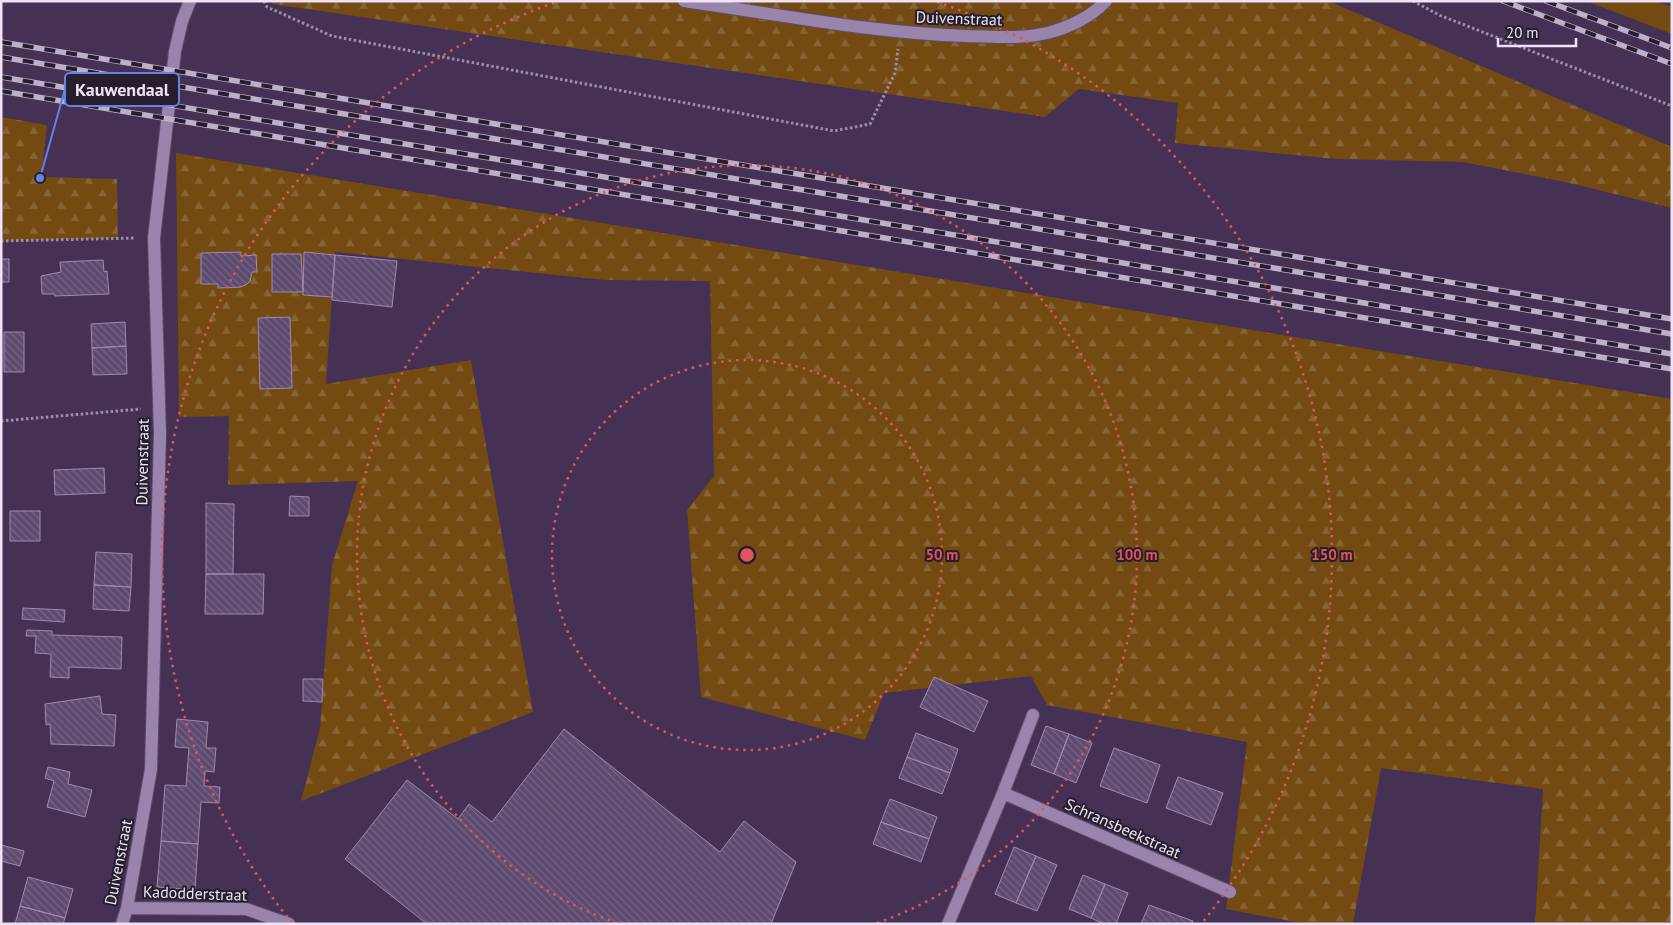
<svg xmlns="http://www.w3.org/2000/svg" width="1673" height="925" viewBox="0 0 1673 925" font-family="'PT Sans',sans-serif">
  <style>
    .green { fill: #734a12 }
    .forest { fill: url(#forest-firs) }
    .building { fill: url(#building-back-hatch); stroke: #a08ab2 }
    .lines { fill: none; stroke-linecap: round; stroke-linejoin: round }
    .minor-casing { stroke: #5e4d6a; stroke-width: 14 }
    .path { stroke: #9e8eaa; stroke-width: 3; stroke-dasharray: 2.5 2.5; stroke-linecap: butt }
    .minor { stroke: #9984ab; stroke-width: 12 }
    .rail-casing { stroke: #beb0c9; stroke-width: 5.5 }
    .rail { stroke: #261e2d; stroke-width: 4; stroke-dasharray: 11; stroke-linecap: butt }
    .ring { fill: none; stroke: #dc565c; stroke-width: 2.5; stroke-dasharray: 2.5 5 }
    .labels { text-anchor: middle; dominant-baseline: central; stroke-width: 4; stroke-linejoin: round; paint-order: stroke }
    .street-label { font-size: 16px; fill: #eee2f8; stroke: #261e2d }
    .centre { fill: #dc565c; stroke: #261e2d; stroke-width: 2.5 }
    .ring-label { font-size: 15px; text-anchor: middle; font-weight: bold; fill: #dc565c; stroke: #261e2d; stroke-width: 4; stroke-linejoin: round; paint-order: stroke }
    .leader { fill: none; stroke: #6682e3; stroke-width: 2 }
    .callout-dot { fill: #6682e3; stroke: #261e2d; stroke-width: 2 }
    .callout { fill: #261e2d; stroke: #6682e3; stroke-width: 2 }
    .callout-label { font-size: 18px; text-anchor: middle; font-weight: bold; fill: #eee2f8 }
  </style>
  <defs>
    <pattern id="forest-firs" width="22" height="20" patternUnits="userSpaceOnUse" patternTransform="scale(1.25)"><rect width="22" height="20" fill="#734a12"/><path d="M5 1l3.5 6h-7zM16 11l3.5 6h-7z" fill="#876435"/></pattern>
    <pattern id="building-back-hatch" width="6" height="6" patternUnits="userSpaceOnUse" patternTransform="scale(1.25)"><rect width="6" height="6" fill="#5e4b6f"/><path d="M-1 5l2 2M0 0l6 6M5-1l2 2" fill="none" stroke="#756584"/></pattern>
  </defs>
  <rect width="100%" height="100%" fill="#443153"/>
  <path class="green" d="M1586,1h69l17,6v27z"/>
  <path class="forest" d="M271,1h1057l344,146v61l-107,-26 -102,-20 -127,-3 -161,-16 3,-40 -99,-14 -34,28 -772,-113z
    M1,117l46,8 -6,52 76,2 1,59 -117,3z
    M176,153l1496,246v525h-137l8,-135 -162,-21 -28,156h-47l-80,-15 21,-167 -200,-37 -16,-29 -147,17 -19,47 -164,-43 -14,-187 27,-34 -4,-195 -105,-1 -270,-28 -9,132 145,-24 62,352 -232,89 19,-73 12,-163 26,-84 -130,4 1,-69 -50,1z"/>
  <path class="building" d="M241,252v4l15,-1 1,17h-5l-2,9 -3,3 -6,3 -23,1v-4h-17v-31z
    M304,252l31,3 -3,42 -29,-2z
    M272,254h29l2,38h-31z
    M335,255l62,6 -5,46 -60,-7z
    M1,259h8v23h-8z
    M103,260l1,12 3,-1 2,23 -54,2 -1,-2h-12l-1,-18 20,-4 -1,-10z
    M290,317l2,71 -32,1 -2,-71z
    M125,322l1,24 -34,2 -1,-24z
    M4,332h20v40h-20z
    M126,346l1,28 -34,1 -1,-27z
    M104,468l1,25 -50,2 -1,-25z
    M290,496l19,1v19h-20z
    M206,503l28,1 -1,70h-27z
    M10,511h30v30h-30z
    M96,552l36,2 -1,33 -37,-2z
    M206,574h58l-1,40h-58z
    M94,585l37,2 -2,24 -36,-2z
    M23,608l42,2 -1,12 -42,-3z
    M27,630l25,1v4l70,2 -1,32 -52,-2v11l-19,-1 1,-23 -16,-1 1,-17h-10z
    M934,677l54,24 -14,31 -54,-25z
    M303,679h20l-1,23 -19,-1z
    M100,696l2,18 14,1 -2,31 -63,-2 -1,-20 -4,1 -1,-21z
    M177,719l31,3 -2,26h10l-2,24 -9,-1 -1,15 16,1 -1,16 -18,-1 -3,42 -37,-3 4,-56 21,1 3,-38 -14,-1z
    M1046,726l23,8 -15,40 -23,-9z
    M564,729l156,123 24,-31 52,41 -25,62h-344l-82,-65 62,-79 51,39 11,-15 23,18z
    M916,733l42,16 -8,24 -43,-16z
    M1069,734l23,9 -16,40 -22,-9z
    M1114,748l46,17 -13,38 -47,-17z
    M907,757l43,16 -8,21 -43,-16z
    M48,767l22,5 -2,12 24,6 -7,27 -38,-10 7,-26 -9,-3z
    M1178,777l45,16 -12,32 -45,-17z
    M890,799l47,18 -8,22 -48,-17z
    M881,822l48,17 -8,23 -48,-18z
    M161,841l37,3 -3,46 -38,-3z
    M1,845l23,6 -4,15 -19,-5z
    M1014,847l22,9 -20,47 -21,-9z
    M1036,856l21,9 -20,46 -21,-8z
    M1083,875l22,9 -14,34 -22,-9z
    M28,877l45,12 -8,29 -45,-12z
    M1105,884l23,9 -12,31h-12l-13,-6z
    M1149,905l44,16 -1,3h-51z
    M20,906l45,12 -2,6h-48z"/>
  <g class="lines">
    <g class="minor-casing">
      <path id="minor" d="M684,1c93,13 188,32 283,35 26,1 54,3 80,-3 21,-5 44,-16 59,-32
        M1003,793l227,99
        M127,908l119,1 43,15
        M122,924l5,-16 24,-139 9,-335 -6,-196 21,-187 7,-30 8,-20
        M948,924l55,-131 30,-78"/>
    </g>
    <path class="path" d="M264,1l3,6 65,29 502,95 36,-7 25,-51 3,-24
      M1413,1l26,14 233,91
      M1,241l135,-3
      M1,421l140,-12"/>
    <use href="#minor" class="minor"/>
    <g class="rail-casing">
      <path id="rail" d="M1503,1l169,63
        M1546,1l126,47
        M1,42l1671,277
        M1,57l1671,277
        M1,77l1671,277
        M1,91l1671,278"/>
    </g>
    <use href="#rail" class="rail"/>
  </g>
  <g class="ring">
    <circle cx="747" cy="555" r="195"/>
    <path d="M617 923A390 390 0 1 1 877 923"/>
    <path d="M292 923A585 585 0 0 1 557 2M937 2A585 585 0 0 1 1202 923"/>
  </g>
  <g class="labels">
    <g class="street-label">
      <text transform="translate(959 18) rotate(2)">Duivenstraat</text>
      <text transform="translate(142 462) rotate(-89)">Duivenstraat</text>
      <text transform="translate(1123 828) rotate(24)">Schransbeekstraat</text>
      <text transform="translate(118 862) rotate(-79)">Duivenstraat</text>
      <text transform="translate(195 893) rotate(2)">Kadodderstraat</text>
    </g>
  </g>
  <circle cx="747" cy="555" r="8" class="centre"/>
  <g class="ring-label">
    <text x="942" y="560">50 m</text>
    <text x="1137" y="560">100 m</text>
    <text x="1332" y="560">150 m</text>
  </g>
  <path class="leader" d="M40 178L65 89"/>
  <circle class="callout-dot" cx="40" cy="178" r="5"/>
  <rect class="callout" x="65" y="73" width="114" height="33" rx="5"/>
  <g class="callout-label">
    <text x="122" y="96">Kauwendaal</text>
  </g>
  <rect width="1673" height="925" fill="none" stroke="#eee2f8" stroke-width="5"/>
  <path d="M1498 38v8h78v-8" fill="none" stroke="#eee2f8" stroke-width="2.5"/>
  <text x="1506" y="38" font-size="15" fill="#eee2f8" stroke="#261e2d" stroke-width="4" paint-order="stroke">20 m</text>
</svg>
